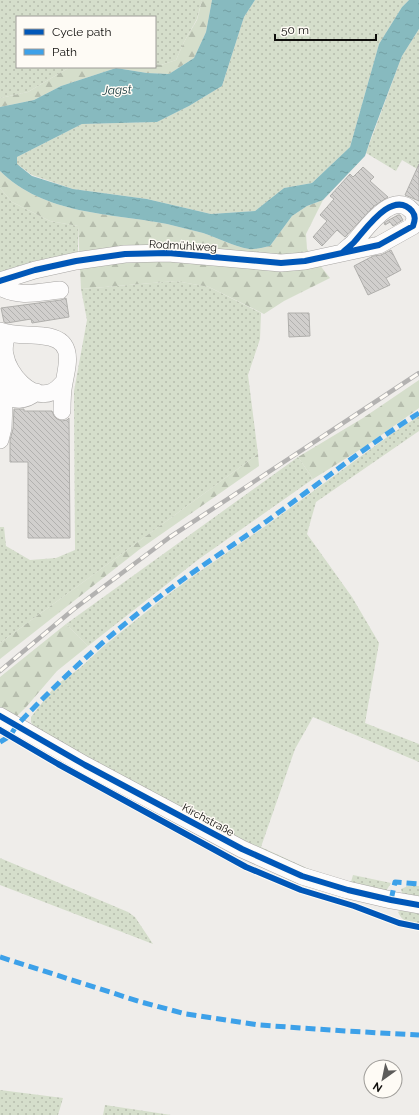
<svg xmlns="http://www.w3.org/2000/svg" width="419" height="1115" viewBox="0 0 419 1115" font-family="Raleway,sans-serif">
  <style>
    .grass { fill: url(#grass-dots) }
    .forest { fill: url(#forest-firs) }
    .water { fill: url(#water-ripples) }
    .building { fill: url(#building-back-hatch); stroke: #b0afac }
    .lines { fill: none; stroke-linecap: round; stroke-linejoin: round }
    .minor-casing { stroke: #a8a6a4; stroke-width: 18 }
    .minor { stroke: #fdfcfc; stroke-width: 17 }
    .rail-casing { stroke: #b3b2b1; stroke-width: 4.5 }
    .rail { stroke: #fefbf5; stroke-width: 3; stroke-dasharray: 9; stroke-linecap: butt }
    .quiet { stroke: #3da1e9; stroke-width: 5; stroke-dasharray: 10 5; stroke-linecap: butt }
    .cycleway-casing { stroke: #fefbf5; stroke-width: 8 }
    .cycleway { stroke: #0057b8; stroke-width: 6 }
    .labels { text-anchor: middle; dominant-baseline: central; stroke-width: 3; stroke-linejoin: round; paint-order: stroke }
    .street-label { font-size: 11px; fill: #0f0e0c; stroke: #fefbf5 }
    .water-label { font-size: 12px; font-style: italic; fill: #0e3337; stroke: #fefbf5 }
  </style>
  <defs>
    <pattern id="grass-dots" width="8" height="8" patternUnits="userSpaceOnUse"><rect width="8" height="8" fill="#d5decb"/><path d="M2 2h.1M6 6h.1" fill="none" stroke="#b6bdad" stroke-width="1.8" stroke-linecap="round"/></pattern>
    <pattern id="forest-firs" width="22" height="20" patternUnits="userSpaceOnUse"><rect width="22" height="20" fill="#d5decb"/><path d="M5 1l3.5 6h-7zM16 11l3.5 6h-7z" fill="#b6bdad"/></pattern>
    <pattern id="water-ripples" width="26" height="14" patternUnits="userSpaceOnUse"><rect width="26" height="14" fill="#87babf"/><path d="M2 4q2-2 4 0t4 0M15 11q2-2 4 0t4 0" fill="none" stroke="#739fa3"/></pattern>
    <pattern id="building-back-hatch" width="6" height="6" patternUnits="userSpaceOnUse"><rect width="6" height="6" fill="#d1cfcd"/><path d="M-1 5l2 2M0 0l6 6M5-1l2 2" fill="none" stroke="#b2b1af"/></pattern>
  </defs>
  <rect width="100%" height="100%" fill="#efedea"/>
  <path class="grass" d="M0,0h202l-5,19 -13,23 -8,18 -15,5 -6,-1v-47h-138v50h53l-42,25 -28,6z
    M255,0h154l-7,7 -23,37 -29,103 -38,36 -28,5 -29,23 -44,3 -64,-15 -74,-10 -41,-14 -15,-11v-7l65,-33 75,-2 32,-16 33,-20 22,-69z
    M419,29v141l-17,-10 -6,11 -30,-18 36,-97z
    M0,188l12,14 38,19 28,5v33l-78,17z
    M176,281l33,6 52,26 -1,26 -12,36 10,79 -258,189v-116h4l2,19 24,14 26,-2 19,-8 -1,-159 13,-71 -6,-31z
    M419,416v15l-103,71 -9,32 45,63 27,46 -14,80 54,21v18l-106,-45 -18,32 -34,98 50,23 28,9 2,-1 -6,3 -68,-25 -232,-127 -4,-7v-5l25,-32 24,-17 25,-23 56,-45 28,-21 78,-54 123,-90z
    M298,457l15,22 -114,80 -111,87 -22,-22z
    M0,858l128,54 7,5 18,27 -153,-59z
    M353,875l38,8 -5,8 -33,-5 -2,-4z
    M408,886h11v13l-13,-2 -4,-4 -1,-4z
    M402,910l17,2v13c-9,-2 -17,-3 -21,-13z
    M0,1090l63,8 -5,17h-58z
    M105,1105l66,10h-68z"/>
  <path class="forest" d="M202,0h10l-6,32 -12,26 -25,16 -22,-1 -31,-5 -55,18 -27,14 -34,7v-9l28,-6 42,-25h85v-3l6,1 15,-5 8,-18 13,-22z
    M0,171c45,44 110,42 167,53 12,3 24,6 36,9 15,5 30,13 46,16 6,1 15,-2 21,-3l22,-30 15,-10 16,-6 -17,34 1,15 23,29 -46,23 -20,13 -55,-27 -33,-6 -95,8 -3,-63 -28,-5 -38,-19 -12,-14z
    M419,380v28l-50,36 -56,35 -15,-22 65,-39z
    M258,454l1,12 -119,83 -140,110v-16z
    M66,624l22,22 -31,25 -30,35 -11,11 -16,-9v-31z"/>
  <path class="water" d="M212,0h43l-11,17 -22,69 -33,20 -32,16 -75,2 -65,33v7l15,12 41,13 74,10 64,15 44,-3 29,-23 28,-5 38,-36 29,-103 23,-37 7,-7h10v29l-17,27 -30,79 -7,21 -42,44 -16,6 -15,10 -22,30c-6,1 -15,4 -21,3 -16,-3 -31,-11 -46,-16 -12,-3 -24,-6 -36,-9 -57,-11 -122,-9 -167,-53v-64l34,-7 27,-14 55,-18 31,5 22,1 25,-16 12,-26z"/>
  <path class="building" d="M419,164v37l-14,-6z
    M363,167l11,10 -4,4 18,16 -14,9 -29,31 -8,-7 -15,16 -9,-9 14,-16 -7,-6 14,-16 -4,-3 20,-22 3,3z
    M398,215h2l3,5 -10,6 -3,-4 -5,3 -1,-2 3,-2z
    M391,250l10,20 -15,8 4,7 -22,10 -14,-29 19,-10 8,-1z
    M66,298l3,19 -37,6 -1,-4 -24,4 -3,-1 -3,-14 60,-8z
    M288,313h21l1,23 -21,1z
    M14,409h10v2h28l2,5 3,3 5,2 5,-1 2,-2 1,120h-42v-76h-18v-22l3,-11z"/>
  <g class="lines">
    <g class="minor-casing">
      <path id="minor" d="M0,281l35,-11 41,-9 49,-7 43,-1 113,10 24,-2 74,-16 34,-19c2,-6 3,-10 -1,-15 -19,-22 -46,18 -57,30 -3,4 -8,7 -12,11
        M0,287c20,11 39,5 60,3
        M0,331c14,5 29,3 43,5 32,3 25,26 21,47 -2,10 -2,19 -2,28
        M7,334c-2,7 -4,14 -2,21 3,19 26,46 47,37 5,-2 8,-6 12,-10
        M9,367c-3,7 -5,15 -3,23 5,14 21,10 30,2
        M0,440l3,-12 1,-25 4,-10
        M0,716l85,49 157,84 60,27 46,14 43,10 28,5"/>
    </g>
    <use href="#minor" class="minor"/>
    <g class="rail-casing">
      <path id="rail" d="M0,671l74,-62 96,-72 249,-164"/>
    </g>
    <use href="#rail" class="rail"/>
    <path class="quiet" d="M0,742l10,-6 7,-11c44,-46 90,-89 141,-127 35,-27 73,-51 109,-77 50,-36 99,-75 152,-108
      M391,900l4,-18 24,2
      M0,957l141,45 45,12 73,11 86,6 74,4"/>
    <g class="cycleway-casing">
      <path id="cycleway" d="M0,281l35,-11 41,-9 49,-7 43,-1 113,10 24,-2 74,-16 34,-19c2,-6 3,-10 -1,-15 -19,-22 -46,18 -57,30 -3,4 -8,7 -12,11
        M0,716l85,49 157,84 60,27 46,14 43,10 28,5
        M0,730l58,34 188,103 55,23 53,16 45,17 20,4"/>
    </g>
    <use href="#cycleway" class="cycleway"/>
  </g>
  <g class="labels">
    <g class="street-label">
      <text transform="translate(183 246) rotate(3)">Rodmühlweg</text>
      <text transform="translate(208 820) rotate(28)">Kirchstraße</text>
    </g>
    <g class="water-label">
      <text transform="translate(117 90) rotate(-3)">Jagst</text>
    </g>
  </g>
  <rect x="16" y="16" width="140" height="52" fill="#fefbf5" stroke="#9e9c98"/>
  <rect x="24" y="29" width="20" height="6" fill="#0057b8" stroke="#9e9c98"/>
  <text x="52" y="36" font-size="12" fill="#0f0e0c">Cycle path</text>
  <rect x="24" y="49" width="20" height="6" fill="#3da1e9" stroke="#9e9c98"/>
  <text x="52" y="56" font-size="12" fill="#0f0e0c">Path</text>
  <g transform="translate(383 1079) rotate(213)"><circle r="19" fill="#fefbf5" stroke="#9e9c98"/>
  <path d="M0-3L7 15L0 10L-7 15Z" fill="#5d5c5a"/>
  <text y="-6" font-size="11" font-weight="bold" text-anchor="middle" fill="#0f0e0c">N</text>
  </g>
  <path d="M275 34v6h101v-6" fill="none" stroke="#0f0e0c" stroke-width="2"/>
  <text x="281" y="34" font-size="12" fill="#0f0e0c" stroke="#fefbf5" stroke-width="3" paint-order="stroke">50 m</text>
</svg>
